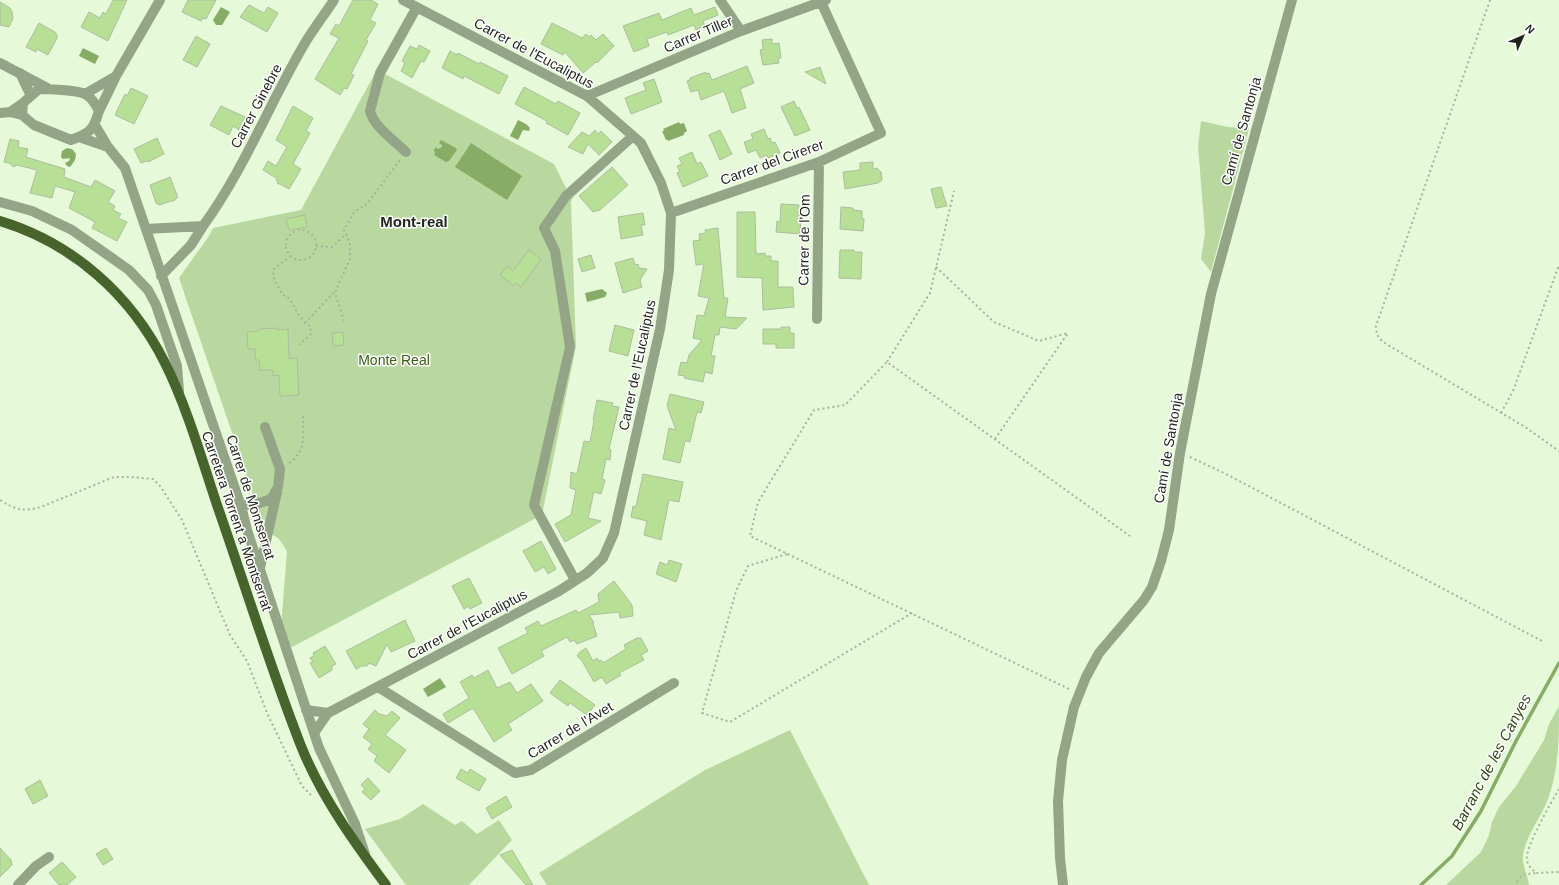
<svg xmlns="http://www.w3.org/2000/svg" width="1559" height="885" viewBox="0 0 1559 885" font-family="Helvetica,sans-serif">
  <style>
    .green { fill: #b9d8a0 }
    .water { fill: #86ac65 }
    .lines { fill: none; stroke-linecap: round; stroke-linejoin: round }
    .stream { stroke: #86ac65; stroke-width: 3.5 }
    .building { fill: #b7df96; stroke: #acbe9f }
    .path { stroke: #a5b49a; stroke-width: 2; stroke-dasharray: 2 3; stroke-linecap: butt }
    .minor { stroke: #93a586; stroke-width: 10 }
    .major { stroke: #46642b; stroke-width: 10 }
    .labels { text-anchor: middle; dominant-baseline: central; stroke-width: 3; stroke-linejoin: round; paint-order: stroke }
    .street-label { font-size: 14px; fill: #1f251a; stroke: #fff }
    .park-label { font-size: 14px; fill: #3a5d11; stroke: #fff }
    .neighbourhood-label { font-size: 15px; font-weight: bold; fill: #1f251a; stroke: #fff }
    .water-label { font-size: 15px; font-style: italic; fill: #2f4815; stroke: #fff }
  </style>
  <rect width="100%" height="100%" fill="#e6f9d8"/>
  <path class="green" d="M408,12l7,4 -30,58 169,90 13,26 54,-49v-2l6,7 -54,51 -2,5 5,144 -34,169 -250,132 -12,-7 7,-89 -8,-12 -21,-15 -1,-10 -5,-23 -73,-213 30,-42 4,-8 88,-18z
    M1201,121l27,6 21,2 -38,143 -10,-13 4,-26 -7,-87z
    M1559,706c0,31 0,63 -11,93 -7,19 -22,36 -25,56 -1,11 5,20 6,30h-83l35,-33 8,-17 3,-13 7,-15 17,-21 28,-46 5,-16z
    M790,730l79,155h-322l-8,-12 166,-103z
    M423,804l32,21 7,-4 15,13 22,-14 13,20 -43,45h-63l-41,-56 35,-10z"/>
  <path class="water" d="M221,7l9,5 -8,13h-6l-3,-5z
    M83,48l16,8 -4,8 -16,-8z
    M518,120l8,4 4,4 -1,3 -6,-1 -5,10 -8,-4z
    M679,122l1,2 4,-1 3,8 -3,2v2l-16,6 -1,-2 -1,1 -4,-9h2l-1,-2z
    M441,140l15,8 1,2 -8,11 -3,1 -12,-7 1,-2 -1,-3 2,-3 2,2 4,-2v-2l-3,-2z
    M471,143l51,33 -15,24 -52,-33z
    M67,148l5,1 4,5 -1,6 -5,7 -3,-1 -2,-3 4,-2 1,-3 -7,1 -2,-2 1,-6z
    M602,289l5,4 -2,4 -18,5 -2,-9z
    M440,678l6,9 -18,10 -5,-8z"/>
  <g class="lines">
    <path class="stream" d="M1421,885l31,-29 29,-45 35,-70 43,-78"/>
  </g>
  <path class="building" d="M113,0h14l-19,41 -27,-14 8,-15 11,6 3,-6 3,2z
    M188,0h28l-10,19 -3,-1 -2,3 -19,-9z
    M353,0h18l7,4 -8,16 6,3 -10,17 2,1 -17,33 3,1 -7,14 -3,-1 -4,7 -25,-16 24,-41 -9,-4 6,-10 3,2z
    M0,2l10,6 2,4 1,6 -4,9 -9,-2z
    M249,5l15,8 4,-6 10,6 -11,19 -27,-15z
    M715,7l3,8 -15,6 2,5 -9,4 -2,-5 -26,10 -1,-3 -20,7 2,7 -15,6 -11,-26 36,-13 3,7 29,-12 3,7z
    M39,23l16,9 2,3v3l-9,17 -11,-6 -1,3 -10,-5z
    M552,23l30,15 4,-4 3,3 2,-2 5,5 7,-6 11,12 -17,17 -1,-1 -13,11 -18,-21 -2,3 -22,-11z
    M196,36l14,8 -13,23 -14,-7z
    M772,39v5l7,-1 2,15h-3l1,5 -16,2 -3,-15 3,-1 -1,-9z
    M419,45l11,6 -6,11 -3,-1 -9,17 -11,-7 4,-8 -3,-2 8,-15 7,3z
    M450,51l7,4 1,-2 21,11 1,-2 28,14 -9,18 -35,-18 -1,3 -21,-11z
    M747,66l7,17 -14,6 6,19 -14,5 -8,-22 -23,9 -3,-10 -7,2 -4,-11 3,-1v-2l16,-6v2l3,-1 3,7z
    M820,67l6,17 -21,-12z
    M654,79l8,23 -31,12 -6,-16 21,-8 -3,-7z
    M524,87l32,17 2,-3 22,12 -12,22 -22,-12 1,-2 -32,-17z
    M131,88l17,8 -14,28 -19,-9 10,-21 2,2z
    M794,101l3,7 2,-1 11,23 -15,6 -14,-29z
    M221,106l24,11 -6,13 -6,-4 -4,9 -19,-10z
    M293,106l20,12 -7,13 4,2 -17,31 8,5 -12,20 -9,-5h-2l-2,-6 -13,-8 5,-9 8,5 11,-19 -11,-7z
    M764,129l4,10 2,-1 2,5 3,-1 5,11 -12,5 -1,-3 -7,3 -4,-8 -8,3 -4,-11 9,-3 -2,-5z
    M595,130l3,4 3,-3 11,11 -13,13 -11,-11 -5,10 -15,-7 14,-15 7,4z
    M720,130l12,24 -12,6 -11,-25z
    M157,138l7,16 -16,8 -1,-1 -6,2 -7,-14z
    M10,139l9,2 -1,6 10,2 -2,8 39,12 -1,8 27,10 4,-7 20,11 -7,11 7,4 -2,4 8,4 -3,4 9,4 -10,19 -25,-13 3,-6 -26,-14 6,-16 -20,-6 -3,12 -22,-5 7,-23 -20,-5 -3,2 -5,-4 -5,-1z
    M692,152l5,12 4,-2 7,14 -25,11 -6,-14 3,-1 -3,-6 5,-2 -3,-6z
    M873,162v7l4,-1 4,4 1,8 -4,3 -33,6 -2,-17 17,-2v-7z
    M612,167l16,18 -28,25 -7,2 -14,-16z
    M170,177l7,18v3l-2,2 -16,5 -3,-2 -6,-18z
    M941,187l6,19 -11,2 -5,-19z
    M781,204l18,1 -1,10h3l-1,19 -24,-2 1,-11 3,1z
    M841,207l12,1v2l9,1v8h2l-1,12 -23,-2z
    M737,212h18l1,42 9,-1v3h6v5h7v26h15l1,20 -31,3 -1,-32 -25,-1z
    M643,213l2,12h-4l2,10 -22,4 -3,-22z
    M305,215l2,12 -18,3 -3,-11z
    M718,228l6,70h4l-3,19 22,1 -11,11 -16,-2 -1,8h-4l-4,21h4l-3,18 -7,-2 -2,10 -19,-4 1,-2 -7,-1 3,-13 6,1 2,-8 13,-15 -9,-2 4,-23 7,1 5,-18 -11,-2 6,-32 -8,1 -3,-24 7,-1 -1,-6 7,-1 -1,-3z
    M529,250l12,9 -20,28 -5,-4 -2,3 -14,-11 7,-9 6,5z
    M840,250h14v2h8l-1,27 -22,-1z
    M591,255l4,13 -13,4 -4,-13z
    M633,258l2,7 3,-1 1,4 8,1 -7,11 2,7 -19,6 -8,-30z
    M615,325l19,5 -6,26 -19,-5z
    M781,327h9v6h4v15h-18v-4h-13v-15h18z
    M277,328v2l11,-1 1,30 8,-1 2,37 -19,1 -1,-21 -6,1v-6h-13l-1,-10h-4v-11h-7l-1,-17 12,-1v-2z
    M343,332l1,13 -11,1 -1,-13z
    M670,394l34,8 -3,11 -4,-1 -7,30 -5,-1 -5,22 -17,-4 6,-31 7,2 -9,-24z
    M597,400l16,3 -1,3 7,1 -10,42 2,1 -1,10 -4,-1 -4,20 3,1 -4,14 -7,-2 -6,26 13,3 -36,21 -10,-18 16,-9 5,-25 -6,-2 1,-16 6,2 7,-33 6,1 4,-21 -1,-1z
    M643,474l40,8 -4,20 -10,-2 -8,40 -17,-5 3,-14 -16,-4 2,-11 3,1z
    M541,541l15,28 -8,5 -4,-7 -9,5 -12,-21z
    M669,560l13,4 -6,18 -20,-8 4,-12 7,3z
    M469,578l13,25 -12,6 -1,-3 -5,3 -12,-23z
    M614,581l18,24 1,11 -13,2 -1,-6 -30,3 5,8 -1,1 4,12 -20,8 -3,-4 -4,2 -3,-5 -26,14 3,5 -32,18 -14,-26 30,-15 -3,-5 13,-7 3,5 35,-16 2,3 21,-11 -1,-8z
    M405,620l10,21 -24,11 -4,-8 -11,22 -7,-3 -2,3h-5l-6,3 -10,-18z
    M637,638h4l7,13 -7,4 3,5 -25,13 2,2 -15,9 -4,-7 -8,5 -12,-21 -5,-5 3,-4 6,-4 7,13 4,-3 2,3 2,-1 2,3 23,-14 -2,-4z
    M325,646l11,18 -4,2v4l-13,8 -9,-15 3,-1 -3,-4 4,-2 -1,-3z
    M488,670l9,18 13,-6 7,11 14,-9 12,17 -35,23 4,6 -18,12 -21,-34 -25,15 -5,-9 26,-16 -9,-16 12,-7 2,3z
    M560,680l35,25 -8,10 -17,-12 -2,3 -18,-13z
    M375,710l4,4 8,2 5,-5 8,7 -15,17 21,15 -17,23 -15,-12 3,-5 -9,-7 4,-5 -9,-7 6,-8 -6,-5z
    M461,769l7,4 2,-4 16,10 -7,12 -23,-13z
    M368,778l12,13 -9,9 -9,-8 3,-3 -4,-4z
    M40,780l8,16 -15,8 -8,-15z
    M506,796l6,11 -20,12 -6,-11z
    M0,848l11,12 1,5 -12,12z
    M106,848l7,11 -10,6 -7,-11z
    M512,850l21,35h-7l-26,-30z
    M62,862l14,15 -9,8h-8l-10,-12z"/>
  <g class="lines">
    <path class="path" d="M1490,0l-114,326 1,9 6,7 142,85 34,24
      M286 245a15 15 0 1 1 30 0a15 15 0 1 1-30 0Z
      M316,246l16,1 14,-13
      M291,256l-16,12 -2,3 1,8 8,15 8,5 7,13 8,11 5,3 1,8 -12,11
      M936,267l58,55 45,19 29,-8
      M344,321l-8,-25v-6l14,-31v-16l-6,-13 10,-18 13,-8 33,-44
      M305,323l31,-33
      M887,362l43,-69 24,-102
      M1501,413l12,-22 46,-126
      M995,439l73,-106
      M1190,457l36,17 316,167
      M289,463c18,-13 14,-27 14,-47
      M0,500c16,10 23,12 41,7l73,-30h16l23,2 7,7 22,34 48,115 17,26 20,52 35,73 9,9
      M787,554l-39,12 -12,25 -34,122 28,9 182,-109
      M1069,689l-319,-153 8,-34 56,-92 31,-5 42,-43 243,174
      M1559,789c-7,12 -35,60 -32,71 1,6 5,9 9,13l23,-1
      M1517,882l5,-7 14,-2"/>
    <path class="minor" d="M720,0l21,31
      M0,63l49,26
      M20,73l11,23
      M116,76l44,-76
      M39,89c10,0 37,1 46,5 6,3 11,11 14,17 -6,20 -9,22 -28,29l-37,-15 -12,-10 1,-12z
      M85,94l31,-18 -17,35
      M587,96l154,-65 85,-31
      M0,113l10,-1
      M22,115l-12,-3 13,-9
      M79,137l29,10 -13,-22
      M108,147l17,21 116,338 6,24 72,218 36,76 10,30
      M406,152c-11,-11 -33,-26 -36,-41l10,-38 37,-66
      M0,202l32,9 40,19 57,40 19,20 8,15 21,61 2,25
      M671,213l148,-51 62,-29 -60,-131
      M203,226c41,-56 67,-124 102,-183 9,-15 20,-29 29,-43
      M146,229l57,-3 -12,19 -30,31
      M817,319l2,-157
      M241,506l16,-2 14,-5 7,-12 2,-18 -15,-42
      M260,568l17,-76
      M575,580l-41,-75 36,-158 -15,-96 -11,-23 22,-32 67,-60
      M378,687l137,86 16,-3 143,-87
      M306,710l22,3 -14,20
      M328,713l231,-122 28,-18 16,-15 11,-25 46,-204 9,-59 2,-57 -10,-30 -20,-40 -54,-47 -184,-96
      M18,885l18,-19 13,-9
      M1063,885l-3,-27 -2,-57 4,-41 12,-53 12,-30 13,-24 45,-53 8,-13 9,-26 8,-31 11,-77 31,-159 81,-294"/>
    <path class="major" d="M0,221c73,22 131,74 165,142 22,44 36,94 52,142 28,80 53,162 84,241 20,50 53,96 85,139"/>
  </g>
  <g class="labels">
    <g class="street-label">
      <text transform="translate(698 34) rotate(-23)">Carrer Tiller</text>
      <text transform="translate(534 53) rotate(28)">Carrer de l'Eucaliptus</text>
      <text transform="translate(256 106) rotate(-62)">Carrer Ginebre</text>
      <text transform="translate(1241 131) rotate(-74)">Camí de Santonja</text>
      <text transform="translate(772 162) rotate(-20)">Carrer del Cirerer</text>
      <text transform="translate(804 240) rotate(-89)">Carrer de l'Om</text>
      <text transform="translate(637 365) rotate(-78)">Carrer de l'Eucaliptus</text>
      <text transform="translate(1168 448) rotate(-80)">Camí de Santonja</text>
      <text transform="translate(251 497) rotate(72)">Carrer de Montserrat</text>
      <text transform="translate(237 521) rotate(71)">Carretera Torrent a Montserrat</text>
      <text transform="translate(467 624) rotate(-28)">Carrer de l'Eucaliptus</text>
      <text transform="translate(570 730) rotate(-31)">Carrer de l'Avet</text>
    </g>
    <g class="park-label">
      <text x="394" y="360">Monte Real</text>
    </g>
    <g class="neighbourhood-label">
      <text x="414" y="221">Mont-real</text>
    </g>
    <g class="water-label">
      <text transform="translate(1491 762) rotate(-62)">Barranc de les Canyes</text>
    </g>
  </g>
  <g transform="translate(1523 36) rotate(45)" stroke="#ffffff" stroke-width="3" paint-order="stroke">
  <path d="M0-3L7 15L0 10L-7 15Z" fill="#1f251a"/>
  <text y="-6" font-size="11" font-weight="bold" text-anchor="middle" fill="#1f251a">N</text>
  </g>
</svg>
